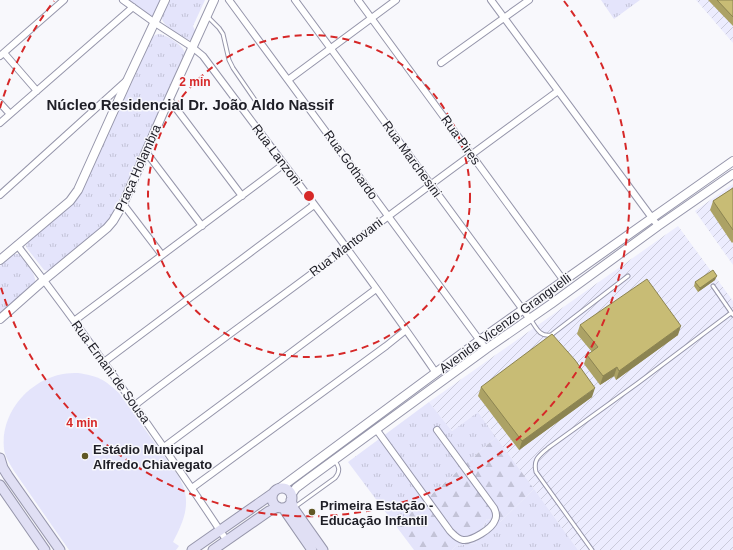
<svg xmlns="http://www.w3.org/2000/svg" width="733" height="550" viewBox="0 0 733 550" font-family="Arial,sans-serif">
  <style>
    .industrial { fill: url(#industrial-furrows) }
    .grass { fill: url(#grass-tufts) }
    .forest { fill: url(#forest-firs) }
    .park { fill: #e4e4fb }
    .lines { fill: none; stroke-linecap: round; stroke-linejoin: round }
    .service-casing { stroke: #9696ab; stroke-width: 5 }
    .minor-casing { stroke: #9696ab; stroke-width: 8 }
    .tertiary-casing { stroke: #9696ab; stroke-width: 10 }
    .secondary-casing { stroke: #9696ab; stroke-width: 11 }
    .service { stroke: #fff; stroke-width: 3 }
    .minor { stroke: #fff; stroke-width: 6 }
    .tertiary { stroke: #fff; stroke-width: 8 }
    .secondary { stroke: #e0dff4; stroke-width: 9 }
    .wall { fill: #aca265 }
    .shaded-wall { fill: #8c8452 }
    .building { fill: #c8bc75; stroke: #8c8452 }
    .ring { fill: none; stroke: #d62828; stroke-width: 2; stroke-dasharray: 7 5 }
    .poi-dot { fill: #605824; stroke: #f8f8fc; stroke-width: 1.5 }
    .labels { text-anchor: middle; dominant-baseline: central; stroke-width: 3; stroke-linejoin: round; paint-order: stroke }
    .street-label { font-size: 13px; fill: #1e1e26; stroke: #f8f8fc }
    .poi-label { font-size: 13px; font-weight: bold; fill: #1e1e26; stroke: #f8f8fc; text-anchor: start }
    .quarter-label { font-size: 15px; font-weight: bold; fill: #1e1e26; stroke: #f8f8fc }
    .centre { fill: #d62828; stroke: #f8f8fc; stroke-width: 2 }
    .ring-label { font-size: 12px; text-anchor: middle; font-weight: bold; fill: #d62828; stroke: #f8f8fc; stroke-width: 3; stroke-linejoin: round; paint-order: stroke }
  </style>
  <defs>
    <pattern id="industrial-furrows" width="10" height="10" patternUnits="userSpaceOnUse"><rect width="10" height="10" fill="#ececfe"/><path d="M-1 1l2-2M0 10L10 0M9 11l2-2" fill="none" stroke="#cacada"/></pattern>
    <pattern id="grass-tufts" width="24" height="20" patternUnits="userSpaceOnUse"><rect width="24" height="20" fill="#e4e4fb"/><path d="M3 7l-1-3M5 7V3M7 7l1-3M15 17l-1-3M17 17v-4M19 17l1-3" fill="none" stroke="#c3c3d7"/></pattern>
    <pattern id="forest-firs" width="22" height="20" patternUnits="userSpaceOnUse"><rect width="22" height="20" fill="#e4e4fb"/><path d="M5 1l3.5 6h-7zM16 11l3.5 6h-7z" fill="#c3c3d7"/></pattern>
  </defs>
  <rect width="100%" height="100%" fill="#f8f8fc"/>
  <path class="industrial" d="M696,0h37v43z
    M733,184v81l-38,-54z
    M678,226l55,75v249h-155l-100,-138 -26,19 -23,-29z"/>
  <path class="grass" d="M170,0h35l-12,26 3,7 -3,5 -3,2 -3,-1c-6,-4 -25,-13 -25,-21 1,-5 6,-13 8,-18z
    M601,0h39l-26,19z
    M159,34c8,1 24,11 26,19l-68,151 -8,16 -4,4 -51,45 -4,2 -6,-1 -18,-23 1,-3 2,-4 43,-36 8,-9 72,-157 3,-3z
    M15,254h4l2,3c6,8 16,17 14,27l-35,31v-49l12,-11z
    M429,402l23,29 26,-19 18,25 -100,89 -48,-64z
    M534,489l44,61h-126l4,-4 20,-3 11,-24 13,3z"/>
  <path class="forest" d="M496,437l38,52 -34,33 -13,-3 -4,8v9l-4,1 -3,6 -20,3 -4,4h-38l-18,-24z"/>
  <path class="park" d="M128,0h32l-8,18z
    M78,373c20,3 26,6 41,20l60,84c2,5 5,10 6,15 4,19 -4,34 -12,50l6,4 -3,4h-107l-55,-79c-4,-7 -9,-14 -10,-22 -4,-36 25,-69 59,-75 5,-1 10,-1 15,-1z"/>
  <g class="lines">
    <g class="service-casing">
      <path id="service" d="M207,16l12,12 4,6 6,26 4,8 22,32
        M713,286l20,29
        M531,320c6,9 9,17 20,15l77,-59
        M295,507l4,-3 36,-26c6,-7 4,-12 -1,-18
        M592,550l-56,-78c-3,-13 3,-16 12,-24l90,-65 93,-70"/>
    </g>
    <g class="minor-casing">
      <path id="minor" d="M123,0l32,23 37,24 11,9c78,105 159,209 233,317
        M229,0l257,349
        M295,0l234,318
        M358,0l206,281
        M491,0l167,226
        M4,53l33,38
        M0,56l64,-56
        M441,63l88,-63
        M288,80l108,-80
        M169,99l73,97
        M0,103l10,11
        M0,123l133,-116
        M146,152l56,74
        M0,195l126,-114
        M123,204l39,51
        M17,245c74,96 143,195 210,296
        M74,321l210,-157
        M104,362l210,-157
        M135,405c69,-53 141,-104 211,-157 70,-53 141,-105 212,-157
        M376,429l74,102c4,4 7,8 13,9 9,1 29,-11 32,-20 2,-4 1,-8 -1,-12l-57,-78
        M164,447l212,-158
        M192,488l194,-142 20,-16"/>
    </g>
    <g class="tertiary-casing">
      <path id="tertiary" d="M0,260l70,-59 8,-11 50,-111 37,-79
        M0,319l44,-39 63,-52 6,-7 10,-17 46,-105 45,-99
        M280,488l200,-148 172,-122 81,-57
        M291,495l5,-7 12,-9 178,-130 65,-45 107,-78 75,-52"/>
    </g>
    <g class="secondary-casing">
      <path id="secondary" d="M0,458l3,10 5,8 52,74
        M0,485l45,65
        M272 498a10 10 0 1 1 20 0a10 10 0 1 1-20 0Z
        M291,500l3,9 29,41
        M283,508l29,42
        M192,550l80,-56
        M213,550l56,-39 9,-4"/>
    </g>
    <use href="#service" class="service"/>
    <use href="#minor" class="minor"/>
    <use href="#tertiary" class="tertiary"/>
    <use href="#secondary" class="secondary"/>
  </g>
  <path class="wall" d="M708,0h25v26z
    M733,188v54l-1,1 -22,-33 3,-9z
    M715,280l-17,12 -4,-6 1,-4z
    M580,325l98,10 -62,45 -2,-4 -14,9 -16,-21 3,-9 5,-3 -15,-18z
    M481,387l111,10 -73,53 -41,-54z"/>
  <path class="shaded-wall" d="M717,276l-2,4 -17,12 2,-4z
    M681,326l-3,9 -62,45 3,-9z
    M617,367l-3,9 -14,9 3,-9z
    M595,388l-3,9 -73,53 3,-9z"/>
  <path class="building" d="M717,0h16v17z
    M733,188v42l-20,-29z
    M713,270l4,6 -17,12 -5,-6z
    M647,279l34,47 -62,45 -2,-4 -14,9 -16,-21 11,-8 -18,-22z
    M552,334l23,26 20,28 -73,53 -41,-54z"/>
  <g class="ring">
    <circle cx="309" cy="196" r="161"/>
    <path d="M0 108A321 321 0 0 1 54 1M564 1A321 321 0 1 1 0 284"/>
  </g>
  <g class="poi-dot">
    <circle cx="85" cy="456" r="4"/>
    <circle cx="312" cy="512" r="4"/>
  </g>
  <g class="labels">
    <g class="street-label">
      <text transform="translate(461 140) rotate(54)">Rua Pires</text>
      <text transform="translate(277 155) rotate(53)">Rua Lanzoni</text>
      <text transform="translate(412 159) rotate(54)">Rua Marchesini</text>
      <text transform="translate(351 165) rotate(54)">Rua Gothardo</text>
      <text transform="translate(138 168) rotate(-66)">Praça Holambra</text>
      <text transform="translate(346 247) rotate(-37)">Rua Mantovani</text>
      <text transform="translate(505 323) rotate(-36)">Avenida Vicenzo Granguelli</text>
      <text transform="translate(111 372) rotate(54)">Rua Ernani de Sousa</text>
    </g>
    <g class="poi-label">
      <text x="93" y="449">Estádio Municipal<tspan x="93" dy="15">Alfredo Chiavegato</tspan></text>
      <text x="320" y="505">Primeira Estação -<tspan x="320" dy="15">Educação Infantil</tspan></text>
    </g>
    <g class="quarter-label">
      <text x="190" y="104">Núcleo Residencial Dr. João Aldo Nassif</text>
    </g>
  </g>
  <circle cx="309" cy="196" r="6" class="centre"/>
  <g class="ring-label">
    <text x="195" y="86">2 min</text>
    <text x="82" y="427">4 min</text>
  </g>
</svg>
